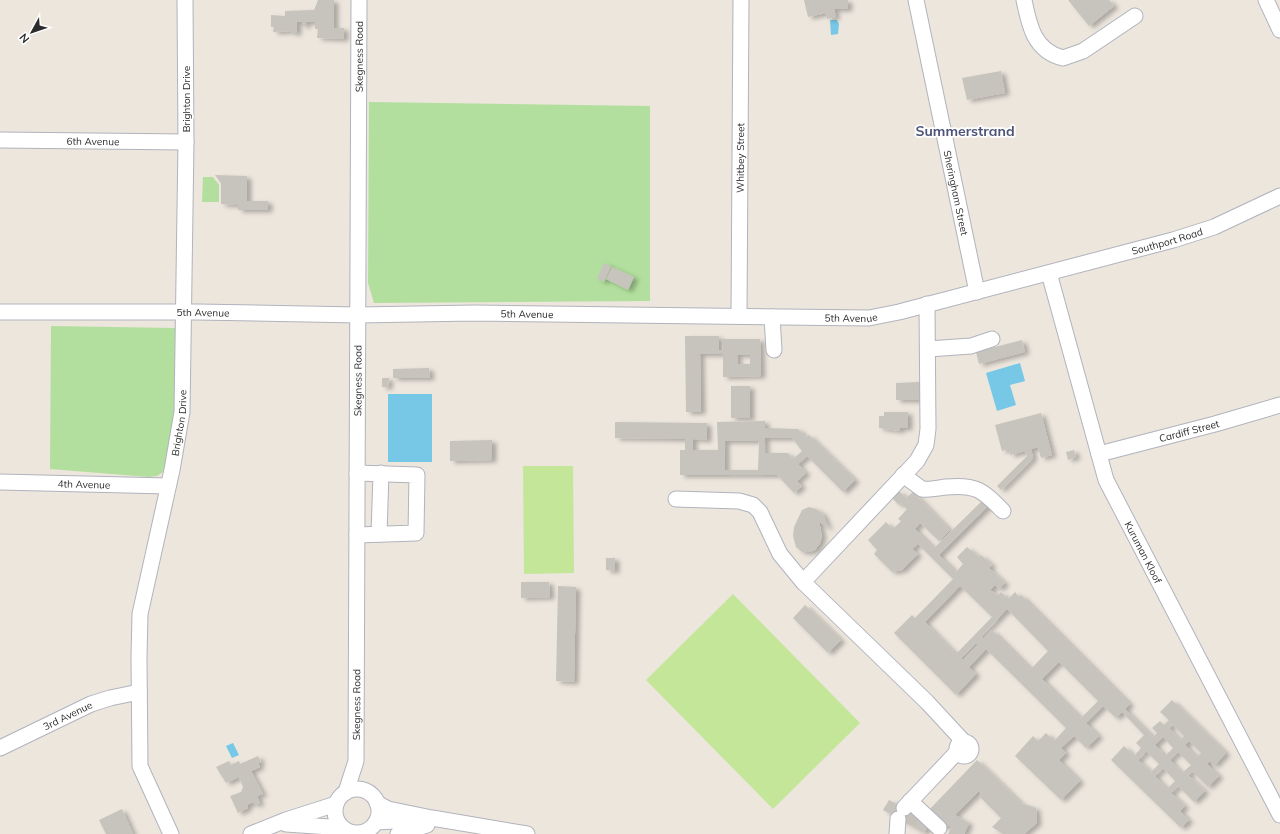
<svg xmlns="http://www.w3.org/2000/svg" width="1280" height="834" viewBox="0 0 1280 834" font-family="Mulish,sans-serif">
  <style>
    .green { fill: #b2df9d }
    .pitch { fill: #c4e699 }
    .water { fill: #77c7e7 }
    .building { fill: #c7c3bd; fill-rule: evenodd; filter: url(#shadow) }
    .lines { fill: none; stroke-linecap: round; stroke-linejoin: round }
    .minor-tunnel { stroke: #c5c1b9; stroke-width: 15; stroke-dasharray: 15 8; stroke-linecap: butt }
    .minor-casing { stroke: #b1b3bd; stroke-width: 17 }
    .minor { stroke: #fff; stroke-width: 15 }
    .labels { text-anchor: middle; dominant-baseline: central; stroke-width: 3.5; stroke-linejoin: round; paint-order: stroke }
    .street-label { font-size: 10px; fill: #2b2b2b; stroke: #fff }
    .district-label { font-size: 14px; font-weight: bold; fill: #4d5479; stroke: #fff }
  </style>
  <defs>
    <filter id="shadow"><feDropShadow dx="4.5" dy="2.5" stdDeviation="2" flood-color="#0004"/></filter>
  </defs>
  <rect width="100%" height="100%" fill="#ece6dd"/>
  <path class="green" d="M369,102l281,4v195l-276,2 -6,-20z
    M203,177h10l6,8v17h-17z
    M51,326l124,2v91l-12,53 -6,4 -8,1 -99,-8z"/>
  <path class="pitch" d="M523,466h50l1,107 -50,1z
    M733,594l127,129 -87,86 -127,-129z"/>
  <path class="water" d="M830,20h7l2,4 -1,10 -7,1z
    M1020,363l5,18 -15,4 6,20 -19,6 -11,-38z
    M388,394h44v68h-44z
    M233,743l6,12 -7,3 -6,-12z"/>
  <path class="building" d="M318,0h16v28h10v11l-27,-1 1,-9h-3v-7h-9v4h-4v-4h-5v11h-6l1,-2 -19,1 1,-5h-3v-12l14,1v-5l29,-1z
    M804,0h44v9h-14l2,8 -9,2 -1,-6 -18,4z
    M1068,0h41l5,6 -25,20z
    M1001,71l4,22 -38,7 -5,-22z
    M215,175l32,1v25h21v9h-30v-5l-17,-1v-21z
    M604,263l7,3 -7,16 -7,-4z
    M612,267l22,10 -6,13 -22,-11z
    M685,336h34v14h4l-1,-11h38l1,37 -38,1v-23h-23l1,58h-15zM737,355h13v9h-12z
    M1022,340l3,12 -46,12 -3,-12z
    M429,368l1,9 -1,1h-36v-9z
    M382,378h7l-1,9h-6z
    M920,382v18h-24v-17z
    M731,386h19v32h-19z
    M884,412h24v16h-8v3l-21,-3v-12h5z
    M1041,413l11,42 -11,3 -3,-11 -7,2 2,9 -32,32 -4,-4 30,-30 -2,-5 -15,4 -1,-6 -7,2 -7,-26z
    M765,421v7l33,1 8,8 3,-2 46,45 -12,12 -36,-36 -9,8 8,9 -9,8 5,5 -8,7 -17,-18h-97v-25h5v-11l-70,-1v-16l92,1v17l-14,-1v11h25l-1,-28zM765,438h27l10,13 -9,8 -5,-6h-23zM725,441h34l-1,29h-33z
    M492,440v20l-42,1v-20z
    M1074,450l2,7 -8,3 -2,-8z
    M899,491l7,7 7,-6 37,38 -11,11 -19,-18 -5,6 19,19 51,-50 6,5 -52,52 17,17 7,-8 -6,-7 10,-10 12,10 2,-2 11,10 -3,3 16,15 -6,6 -4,-4 -5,5 8,5 3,-3 7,7 7,-7 4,5 2,-2 109,109 -5,5 28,28 4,-4 -5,-5 8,-7 4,4 5,-5 -9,-8 12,-12 54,53 -12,13 -4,-5 -3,3 12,12 -11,11 -16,-16 -4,4 17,16 -11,11 -16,-16 -7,7 14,13 -5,5 9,9 -8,8 -70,-68 13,-14 10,10 7,-8 -5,-5 8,-8 -22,-23 -6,6 -13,-12 -17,17 13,13 -13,12 -12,-12 -13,12 5,5 -7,7 21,21 -19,19 -46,-44 18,-20 5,5 8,-8 8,8 12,-13 -80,-79 -17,18 7,7 -20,21 -62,-62 18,-18 3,3 38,-39 -35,-35 -6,5 6,5 -16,16 -10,2 -18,-18 3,-4 -9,-10 18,-18 7,7 8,-8 -3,-2 9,-10 -6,-6 -2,2 -7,-7zM960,586l32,31 -36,37 -31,-32zM1007,609l41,42 -17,18 -39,-39 -9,9 -2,-3zM976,642l2,3 -15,15 -2,-2zM1059,662l39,39 -17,17 -39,-39zM1172,724l12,12 -4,4 -11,-12zM1163,737l10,11 -8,8 -10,-11zM1189,741l12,12 -4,4 -12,-12zM1146,751l13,13 -8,8 -13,-12zM1178,752l13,13 -9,8 -12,-13zM1163,768l12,13 -8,8 -12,-13z
    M809,507l7,2 7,5 6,15 -10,-8 3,15 -2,7 -5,7 -6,2h-7l-6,-5 -3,-11 1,-9 8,-17z
    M606,558h9v13l-9,-1z
    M521,582h28l1,15 -29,1z
    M558,586l18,1 -2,95 -18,-1z
    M805,605l36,35 -13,13 -35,-35z
    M258,756l3,6 -3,1 2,4 -9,4 12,23 -6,2 3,7 -5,2 -2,-3 -6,3 1,3 -10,5 -8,-17 11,-4 2,-5 -4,-10 -13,6 -10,-16 13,-6 2,4 8,-4 1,3z
    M977,760l44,43 15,5 1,15 -13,11h-21l-11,-7 9,-9 -22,-22 2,-2 -2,-3 -24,24 14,8 -5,11h-16l4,-7 -4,-2 -4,3 -17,-16z
    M889,800l41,22 -6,11 -41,-23z
    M122,809l11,25h-27l-7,-14z"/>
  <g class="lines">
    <path class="minor-tunnel" d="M908,824l3,-12"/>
    <g class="minor-casing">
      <g id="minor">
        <path id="s1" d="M916,0l61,292"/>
        <path d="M1024,0c5,25 10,51 39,58l20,-7 52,-35"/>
        <path d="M1266,0l14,30"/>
        <path id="s2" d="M0,140l186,2"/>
        <path id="s3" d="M1049,273l57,207 174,335"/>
        <path id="s4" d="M0,312h197l161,3 116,-2 395,5 30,-6 274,-72 41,-13 66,-31"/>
        <path id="s5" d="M739,316l2,-316"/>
        <path d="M772,317l2,33"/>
        <path d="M928,349l43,-3 21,-7"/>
        <path id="s6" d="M1099,454l116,-30 65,-19"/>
        <path d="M903,475l19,14c8,1 16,-1 24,-2 31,-3 37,4 57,24"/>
        <path id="s7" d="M0,482l168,4"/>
        <path d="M676,499l63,2 14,4 7,7 20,42 23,28 114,-121 9,-16 2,-16 -1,-125"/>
        <path d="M379,534l2,-61"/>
        <path d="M357,535l59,-2 1,-58 -60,-2"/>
        <path d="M803,582l124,120 37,40"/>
        <circle cx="964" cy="749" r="7"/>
        <path id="s8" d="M0,748l91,-44 19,-6 29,-6"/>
        <circle cx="357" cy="811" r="22"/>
        <path id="s9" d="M346,792l10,-31 3,-761"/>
        <path d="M910,801l29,27"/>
        <path d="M377,803l11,6 44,9 95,16"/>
        <path d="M904,808l54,-57"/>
        <path d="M376,822l37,-2"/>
        <path d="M286,824l44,3 19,5"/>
        <path id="s10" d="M171,834l-31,-68 -1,-109 1,-43 32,-144 10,-58 4,-270 -1,-142"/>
        <path d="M251,834l35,-14 50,-16"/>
        <path d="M398,834l29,-9"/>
        <path d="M897,834l1,-15"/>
      </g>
    </g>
    <use href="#minor" class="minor"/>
  </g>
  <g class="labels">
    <g class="street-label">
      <text stroke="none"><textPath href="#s9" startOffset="737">Skegness Road</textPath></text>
      <text transform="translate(186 99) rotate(-90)">Brighton Drive</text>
      <text stroke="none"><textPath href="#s2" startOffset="93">6th Avenue</textPath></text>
      <text stroke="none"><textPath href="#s5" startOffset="158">Whitbey Street</textPath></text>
      <text stroke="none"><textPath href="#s1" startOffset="197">Sheringham Street</textPath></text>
      <text stroke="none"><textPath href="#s4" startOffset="1177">Southport Road</textPath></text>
      <text stroke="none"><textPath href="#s4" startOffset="203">5th Avenue</textPath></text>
      <text stroke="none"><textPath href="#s4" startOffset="527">5th Avenue</textPath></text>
      <text stroke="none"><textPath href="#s4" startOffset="851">5th Avenue</textPath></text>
      <text stroke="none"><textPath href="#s9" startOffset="413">Skegness Road</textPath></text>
      <text stroke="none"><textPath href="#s10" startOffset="422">Brighton Drive</textPath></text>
      <text stroke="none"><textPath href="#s6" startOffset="93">Cardiff Street</textPath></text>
      <text stroke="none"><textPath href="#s7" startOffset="84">4th Avenue</textPath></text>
      <text stroke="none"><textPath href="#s3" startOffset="296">Kuruman Kloof</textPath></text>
      <text stroke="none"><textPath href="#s9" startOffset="89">Skegness Road</textPath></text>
      <text stroke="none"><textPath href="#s8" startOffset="75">3rd Avenue</textPath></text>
    </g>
    <g class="district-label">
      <text x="965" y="131">Summerstrand</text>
    </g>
  </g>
  <g transform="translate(32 32) rotate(230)" stroke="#ffffff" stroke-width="3" paint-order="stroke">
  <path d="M0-3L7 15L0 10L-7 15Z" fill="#2b2b2b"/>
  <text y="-6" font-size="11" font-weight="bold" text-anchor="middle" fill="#2b2b2b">N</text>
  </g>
</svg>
